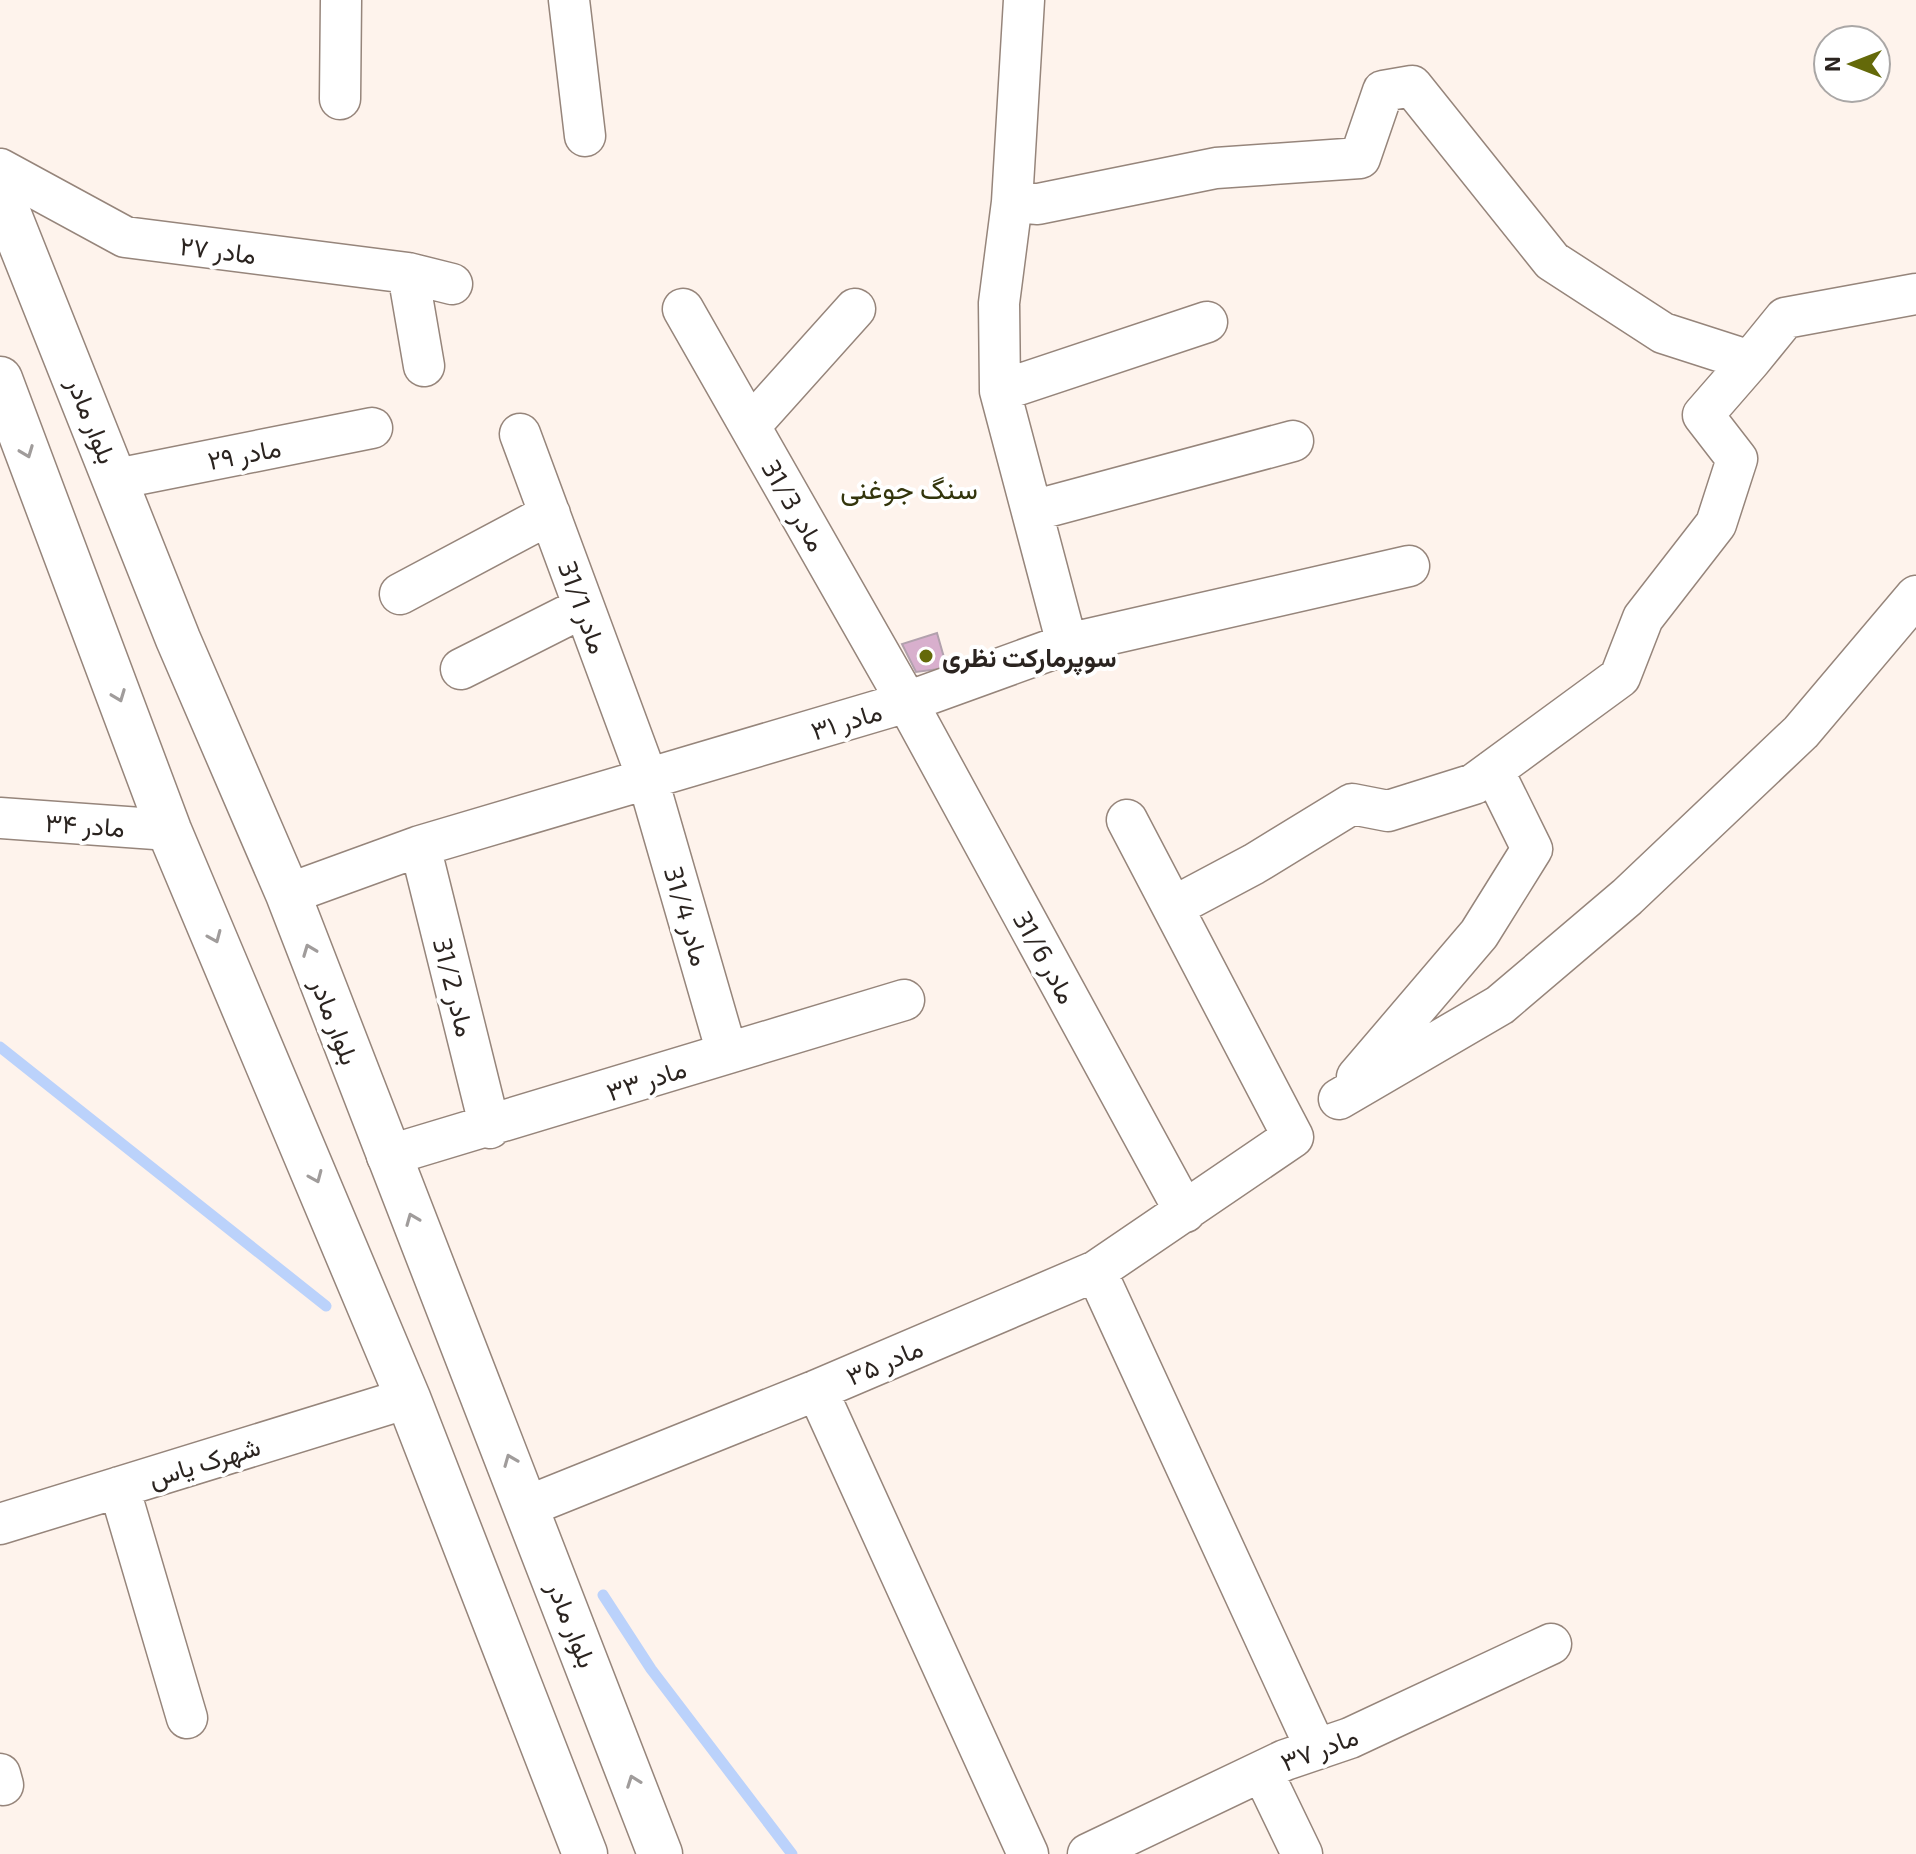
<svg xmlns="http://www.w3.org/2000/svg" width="1916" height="1854" viewBox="0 0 1916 1854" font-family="'Exo 2',Vazirmatn,sans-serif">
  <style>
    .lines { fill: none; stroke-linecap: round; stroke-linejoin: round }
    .stream { stroke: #bbd2fb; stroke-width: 11 }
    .building { fill: #d8afcd; stroke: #b2a1ad; stroke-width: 2 }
    .minor-casing { stroke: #96857b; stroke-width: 43 }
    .primary-casing { stroke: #96857b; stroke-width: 47 }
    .minor { stroke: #fff; stroke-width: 40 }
    .primary { stroke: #fff; stroke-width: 44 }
    .oneway { stroke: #a09c9b }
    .poi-dot { fill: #646909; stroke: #fff; stroke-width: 3 }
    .labels { text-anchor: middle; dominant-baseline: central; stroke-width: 8; stroke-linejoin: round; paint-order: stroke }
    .street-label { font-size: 26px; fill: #2b2420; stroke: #fff }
    .poi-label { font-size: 26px; font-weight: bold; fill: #2b2420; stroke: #fff; text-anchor: start }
    .neighbourhood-label { font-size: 28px; fill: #33350c; stroke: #fff }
  </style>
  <rect width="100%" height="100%" fill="#fef3ec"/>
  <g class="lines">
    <path class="stream" d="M0,1047l326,259
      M603,1595l48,74 141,185"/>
  </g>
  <path class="building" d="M937,633l10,35 -31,4 -14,-28z"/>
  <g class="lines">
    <g class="minor-casing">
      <path id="minor" d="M569,0l16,136
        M1024,0l-12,202 -13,101 1,88 67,253
        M340,99l1,-99
        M0,169l125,68 283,36 44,11
        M1012,202l26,2 178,-36 144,-10 23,-67 29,-5 140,175 111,72 87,28 35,-43 131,-24
        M408,273l16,93
        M683,309l224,393 278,510
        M1000,391l207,-69
        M750,426l105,-117
        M520,434l128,346 79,273
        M116,479l256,-51
        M1032,511l261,-70
        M400,594l150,-80
        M461,669l123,-62
        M0,818l169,12
        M420,846l70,282
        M288,894l132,-48 487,-144 160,-58 342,-78
        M1175,906l79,-42 98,-60 36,7 86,-27 146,-107 23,-59 73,-94 21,-65 -34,-44 47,-54
        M1357,1077l122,-143 53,-85 -39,-79
        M1339,1099l161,-94 127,-108 174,-165 115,-136
        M387,1156l517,-156
        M1096,1271l220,478
        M817,1390l211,464
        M119,1487l68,231
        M528,1506l289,-116 279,-119 197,-134 -166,-317
        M0,1524l408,-126
        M1262,1771l40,83
        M0,1774l3,11
        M1088,1854l197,-94 65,-22 201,-94"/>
    </g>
    <g class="primary-casing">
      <path id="primary" d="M0,192l178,447 110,255 372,960
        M0,379l169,451 239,568 177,456"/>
    </g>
    <use href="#minor" class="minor"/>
    <use href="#primary" class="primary"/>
  </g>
  <defs><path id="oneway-chevron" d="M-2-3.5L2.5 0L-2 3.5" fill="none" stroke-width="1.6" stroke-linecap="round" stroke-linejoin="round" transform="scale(2)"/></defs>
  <g class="oneway">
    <use href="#oneway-chevron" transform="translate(27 452) rotate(69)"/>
    <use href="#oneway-chevron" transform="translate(119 696) rotate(69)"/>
    <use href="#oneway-chevron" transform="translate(215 937) rotate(67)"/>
    <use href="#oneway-chevron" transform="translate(309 950) rotate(-111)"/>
    <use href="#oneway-chevron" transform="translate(316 1177) rotate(67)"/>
    <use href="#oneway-chevron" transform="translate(412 1219) rotate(-112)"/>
    <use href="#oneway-chevron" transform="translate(510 1460) rotate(-112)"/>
    <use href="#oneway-chevron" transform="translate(633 1781) rotate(-110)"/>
  </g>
  <circle class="poi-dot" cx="926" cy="656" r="8"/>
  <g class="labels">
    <g class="street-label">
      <text transform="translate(218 249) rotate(7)">مادر ۲۷</text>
      <text transform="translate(93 420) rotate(68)">بلوار مادر</text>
      <text transform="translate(244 453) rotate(-11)">مادر ۲۹</text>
      <text transform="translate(795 505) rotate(60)">مادر 31/3</text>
      <text transform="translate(584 607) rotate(70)">مادر 31/1</text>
      <text transform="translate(846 720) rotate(-17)">مادر ۳۱</text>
      <text transform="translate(85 824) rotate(4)">مادر ۳۴</text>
      <text transform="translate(688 916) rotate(74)">مادر 31/4</text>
      <text transform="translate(1046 957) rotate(61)">مادر 31/6</text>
      <text transform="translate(455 987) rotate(76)">مادر 31/2</text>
      <text transform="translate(336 1021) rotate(69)">بلوار مادر</text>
      <text transform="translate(646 1079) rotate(-18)">مادر ۳۳</text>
      <text transform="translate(884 1361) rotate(-23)">مادر ۳۵</text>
      <text transform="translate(204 1461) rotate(-17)">شهرک یاس</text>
      <text transform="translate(573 1624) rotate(68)">بلوار مادر</text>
      <text transform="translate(1319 1748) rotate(-21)">مادر ۳۷</text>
    </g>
    <g class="poi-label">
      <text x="942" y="656">سوپرمارکت نظری</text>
    </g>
    <g class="neighbourhood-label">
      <text x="909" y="488">سنگ جوغنی</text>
    </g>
  </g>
  <g transform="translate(1852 64) rotate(270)"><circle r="38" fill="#ffffff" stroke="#aaa7a6" stroke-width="2"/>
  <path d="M0-6L14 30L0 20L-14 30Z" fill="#646909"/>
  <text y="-12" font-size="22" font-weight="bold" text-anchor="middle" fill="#2b2420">N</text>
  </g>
</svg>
